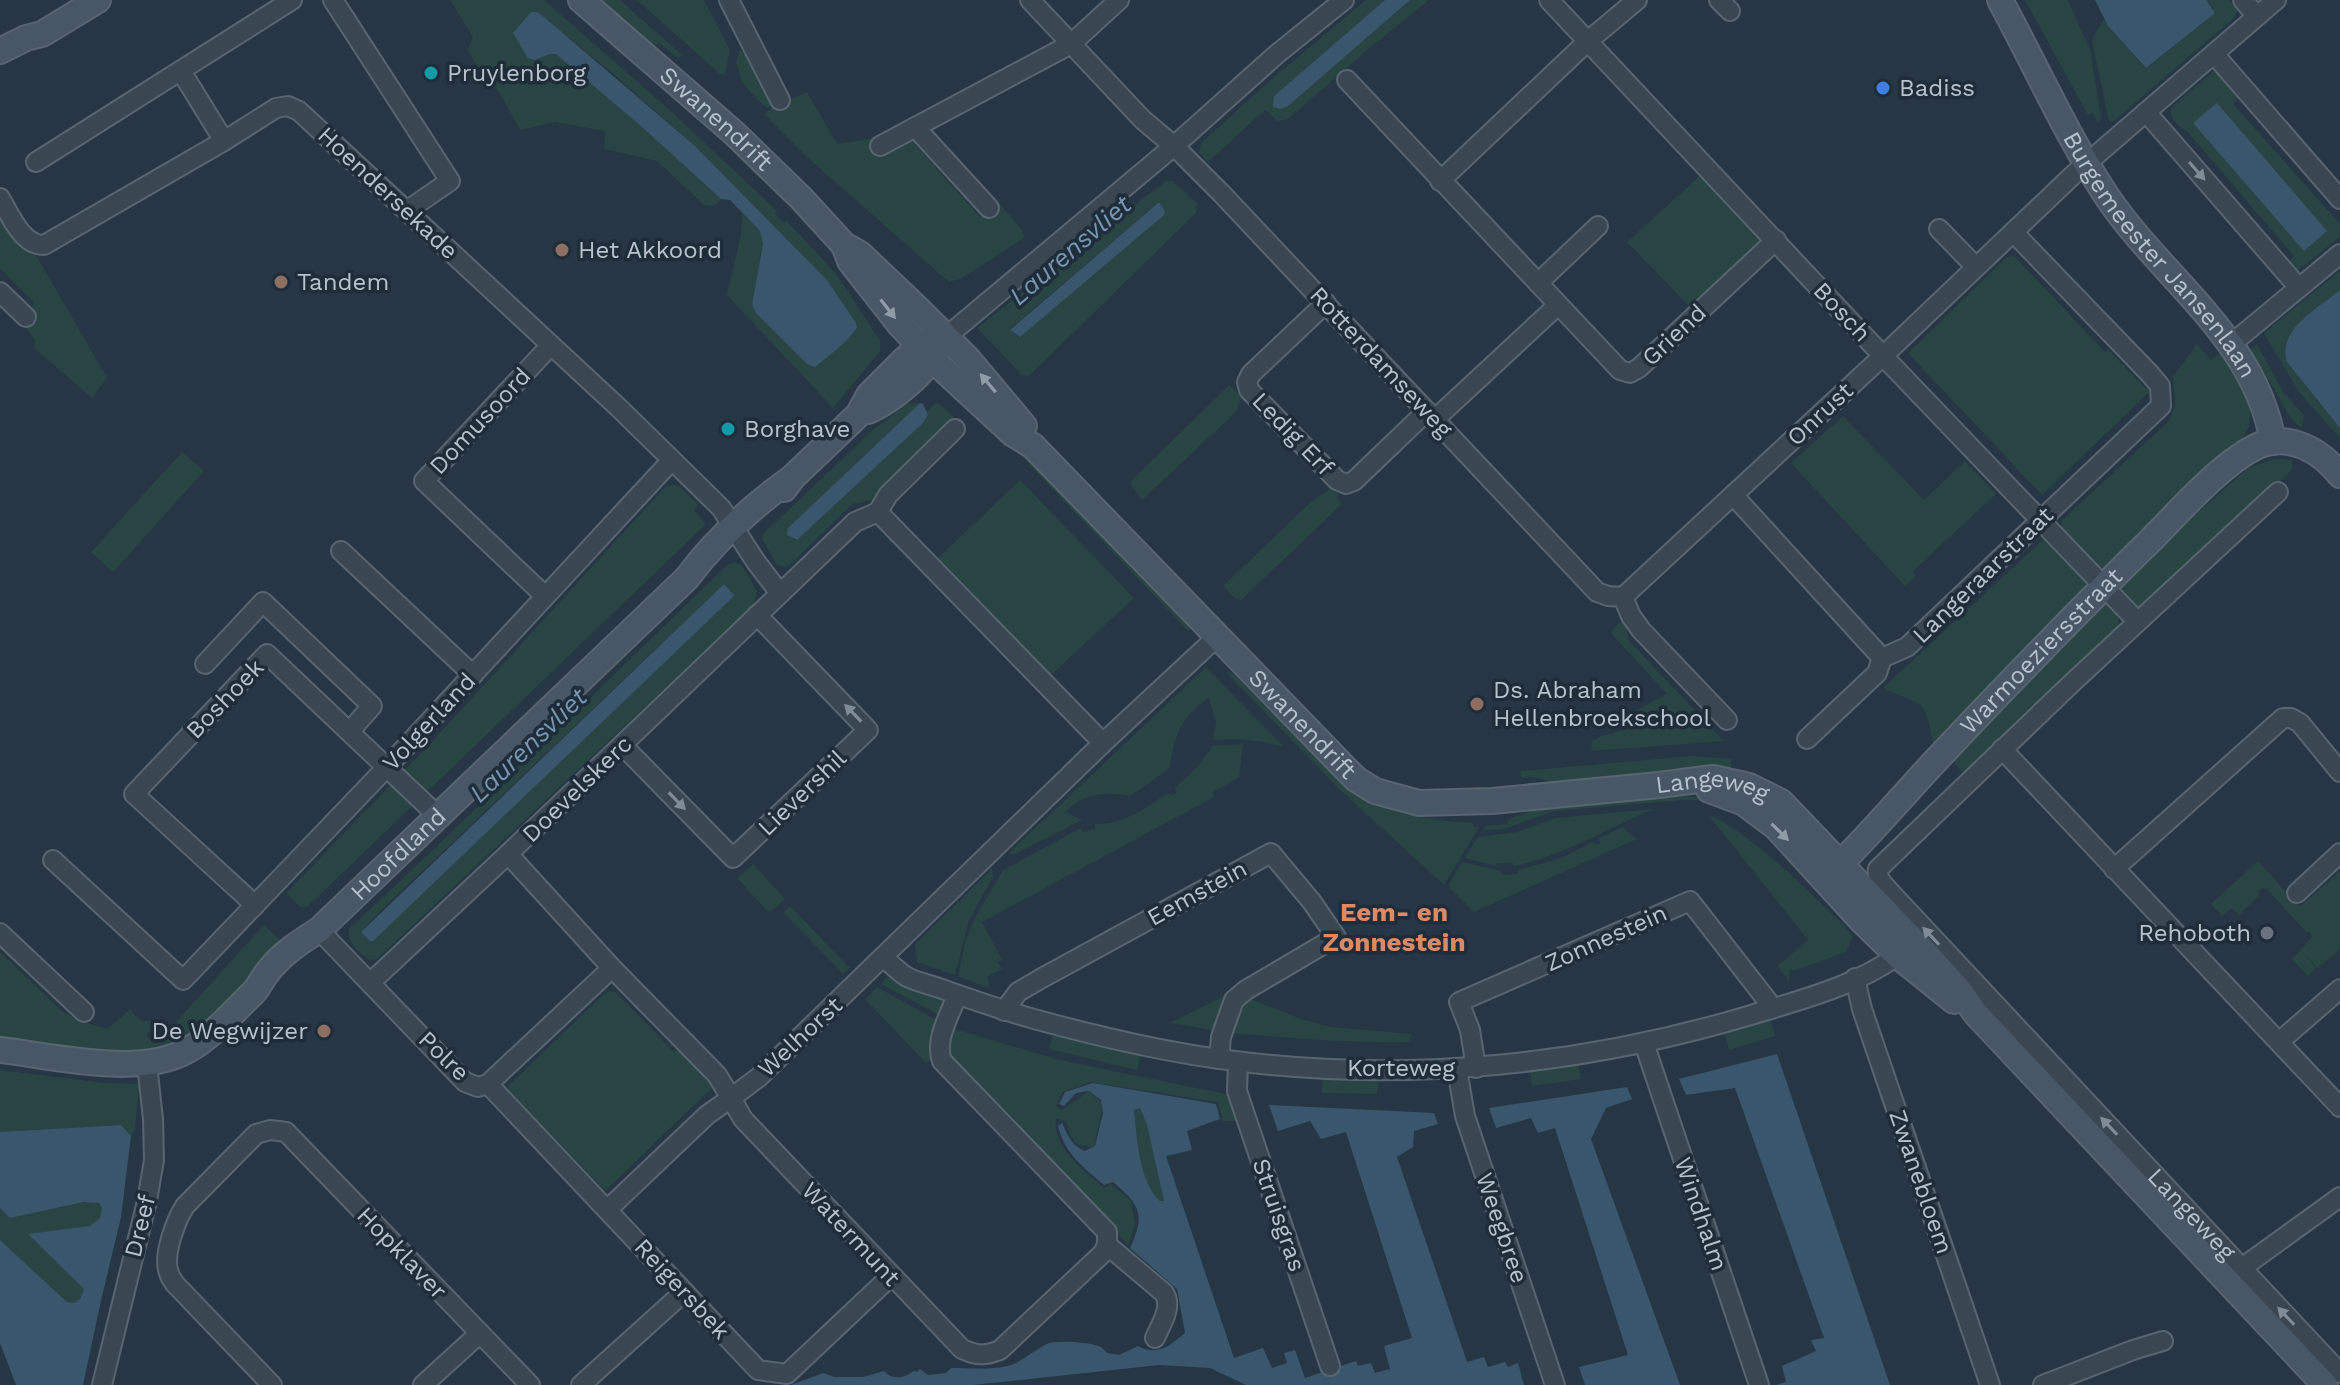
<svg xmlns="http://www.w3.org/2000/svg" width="2340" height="1385" viewBox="0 0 2340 1385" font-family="'Work Sans',sans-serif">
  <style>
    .green { fill: #284544; fill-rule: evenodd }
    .water { fill: #3a566d; fill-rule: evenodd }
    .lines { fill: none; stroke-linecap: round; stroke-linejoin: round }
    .street-casing { stroke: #586570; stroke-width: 22 }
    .secondary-casing { stroke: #586570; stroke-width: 28 }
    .street { stroke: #3a4753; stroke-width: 18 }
    .secondary { stroke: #485766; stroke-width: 24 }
    .oneway { fill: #7f8b96 }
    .oneway2 { fill: #909da9 }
    .culture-dot { fill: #0f9aa8; stroke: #1f2c39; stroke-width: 3 }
    .shop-dot { fill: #3f7fe0; stroke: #1f2c39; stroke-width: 3 }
    .education-dot { fill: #8d6e63; stroke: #1f2c39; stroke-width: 3 }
    .worship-dot { fill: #6b7280; stroke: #1f2c39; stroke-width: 3 }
    .labels { text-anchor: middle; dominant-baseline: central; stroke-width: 7; stroke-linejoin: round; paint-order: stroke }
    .poi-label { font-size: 24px; fill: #b7c2cd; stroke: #1f2c39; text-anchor: start }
    .street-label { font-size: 24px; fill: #b7c2cd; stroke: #1f2c39 }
    .water-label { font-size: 26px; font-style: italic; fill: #7696b1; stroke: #1f2c39 }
    .neighbourhood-label { font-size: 26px; font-weight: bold; fill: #db8a65; stroke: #1f2c39 }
  </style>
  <rect width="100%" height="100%" fill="#263644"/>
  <path class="green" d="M450,0h94l128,112 105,99 -2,3 9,9 3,-2 51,55 42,65v10l-47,57 -106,-113 14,-61 1,-21 18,18 3,12 -11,61 55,60 50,-36 -1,-5 -29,-43 -132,-134 -84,-74 -74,-60 -2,48 15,-6h6l87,74 78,71 -7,7 -10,-1 -47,-44 -53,-12 1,-18 -50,-9 -35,8 -20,-37 -4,-5 -6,-2 -23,-36 6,-13z
    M596,0h24l62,55 -4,3 -19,-15 -8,5z
    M637,0h67l26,50 -5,24h-5z
    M1366,0h19l-111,96 1,10 12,1 123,-107h19l-57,46 -84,73 -10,2 -13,-11 -57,52 -9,-10 2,-9 73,-66z
    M2025,0h43l22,50 11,67 -2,4 -1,1 -6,-9 -4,2z
    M2206,0h23l8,9 -2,8 -121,104h-5l-17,-80 2,-6 11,-17 3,8 37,42 3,-1 66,-53 -1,-6z
    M739,50l7,2 26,53 -5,3c-9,-7 -23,-21 -27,-32 -1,-5 -2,-9 -4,-13z
    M2215,70l6,3 18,22 -5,10 106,119v13l-43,34 -8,-9 5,-6 -107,-125c-8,-2 -16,-13 -17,-21l4,-5z
    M807,92l30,52 37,-6 9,14 26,-14 71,79 12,-7 5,-9 25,29 2,8 -62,40 -13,4 -140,-123 -45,-45 9,-7z
    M1701,175l60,64 -8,8 4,5 -52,52 -7,-7 -9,9 -62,-64z
    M1166,181h6l25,22 -1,10 -167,163 -7,-1 -45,-47zM1158,203l-140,134 -7,-6 1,-4z
    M0,219l21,29 15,7 71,123 -15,20 -58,-50 1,-8 -10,-13 9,-25 -34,-34z
    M2014,256l91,96 4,-2 40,42 -107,103 -134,-142 99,-96z
    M2340,271v19c-22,18 -63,39 -53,72l53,66v10l-41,-46 -35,-59z
    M2197,344l14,16 12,-10 9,12 18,47 -1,17 -7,13 -26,21 -101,102 -13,6 -7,-2 -34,-36 1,-10 107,-99 6,-15 -2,-29z
    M2257,344l26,48 21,23 -2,13c-18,-11 -22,-33 -34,-49 -6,-10 -14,-18 -21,-27z
    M1229,385l12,12 -5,15 -94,88 -11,-15v-4z
    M957,390l54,47 182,190 -5,4 -183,-192 -55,-43z
    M937,402l17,15 -81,83 -21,4 -59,58 -6,5 -10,-2 -15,-26 2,-6 110,-104 33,-25 13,-1 -132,125 6,12h3l126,-117 5,-8 -1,-4z
    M1843,416l81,84 41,-39 31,33 -83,77 3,5 -11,10 -114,-123z
    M182,452l22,19 -91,101 -22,-20z
    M2275,459l17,1v10l-143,132 -9,6c-16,-5 -19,-13 -17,-29l125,-111z
    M1020,480l114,118 -83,77 -113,-117z
    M672,485l7,1 20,20 -5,4 12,14 -399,383h-6l-14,-12 1,-4 140,-145 237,-259z
    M1332,487l7,8 -2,3 5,6 -101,96 -5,-1 -13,-13 89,-85z
    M2046,537l36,35 6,12 -5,12 -149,150c-9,-44 -7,-41 -49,-56l-1,-3z
    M736,562l6,4 15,25 -4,14 -376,354 -7,1c-11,-8 -23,-16 -21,-31 126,-117 247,-238 371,-357l9,-8zM724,584l7,15 -361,342 -9,-9 14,-16z
    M2102,604h6l11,13 -2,13 -152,144 -13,-13z
    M1623,619h2c0,9 3,13 4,22l95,100 -133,10 1,-9 9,-6 31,-8 -2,-14 37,-20 -55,-60 1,-5z
    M1206,667l78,80c-24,-7 -46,-9 -71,-7l3,-18 -7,-25c-28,21 -35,37 -39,71l-40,28c-22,-5 -49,-3 -64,16l16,8 -69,35 -3,-3z
    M1226,672l9,3 107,110c41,30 81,34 131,38l1,4h5l-35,58 -105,-96z
    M1243,744l-4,33 -26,15 1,5 -232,125 20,38 -4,2 4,7 -15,8 2,5 -1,6 -30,-12 8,-37 10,-23 27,-46 78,-42 1,4 13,-3v-5c28,1 51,-16 73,-31l5,2 4,-3 -3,-4c15,-12 28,-24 38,-42z
    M1693,756l38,3v17l-174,7 -24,-6 -12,1 -1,-7z
    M1687,796l35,5 -3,4 -23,-5h-13l-129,11 -51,18 -20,1 2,-4 23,-2v-5l29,-10z
    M1654,809c-47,19 -90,47 -140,57l-1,-3h-16l-1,3 -31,-8 13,-21 39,-5 38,-14z
    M1713,816c50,28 90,71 131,109l9,12 -7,15 -50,18h-6l-1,11 -12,-15 31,-26 -98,-123z
    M1622,827l15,12 -163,73 -26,-26 14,-24 39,9 1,4 16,-1v-4l43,-12 32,-16 2,3 5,-2 -1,-5z
    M2258,861l41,45 3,-1 38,-34v78l-22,19 -15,-15 13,15 -8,8 -16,-17 21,-23 -5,-5 -2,1 -39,-43 -4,-1 -5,3 1,5 -20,19 -7,-7 -10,8 -11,-12z
    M753,864l32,35 -16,14 -32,-35z
    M992,869l1,8 -24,43 -14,55 -38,-13 -2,-18z
    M790,906l60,62 -7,6 -60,-62z
    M264,925l22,21 -94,94 -58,17 -134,-15v-90l62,59 15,9 31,9 22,-20c7,11 13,14 26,11l2,3 -12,13 10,8z
    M887,977l48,19 10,8 -2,13 -62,-33z
    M877,987l63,35 -10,19 3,17 -7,5 -61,-64z
    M611,991l5,1 58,60 5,-3 34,38 -108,104 -97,-102v-3l97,-93z
    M1228,994l-11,37 -47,-8z
    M1246,997l55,22 30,8 81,7 -3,8c-60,1 -118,-4 -178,-9l9,-31z
    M1770,1019l5,17 -46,14 -5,-17z
    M951,1028l109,32 170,35 7,26h-14l-5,-19 -128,-20 -27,10 -7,15 6,3 27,-19 14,13 -9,43 -17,-2 -7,-10 -4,-14 -10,-3c-5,29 29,53 48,70l7,-4 20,17 4,23 -7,21 -179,-189 -3,-11z
    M1053,1033l88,21 -4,16 -88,-21z
    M1578,1063l3,16 -49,7 -2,-17z
    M0,1070l104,13 35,1 -4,46 -4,6 -10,-11 -121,7z
    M1322,1076l56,3 -1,15 -55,-1z
    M1141,1108l6,17 17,76h-4c-21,-18 -23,-65 -26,-91z
    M85,1202l14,1 4,5 -3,10 -10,8 -6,63 -4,10 -6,4 -7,-1 -67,-62v-32l10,10z"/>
  <path class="water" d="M1385,0h25l-123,107 -7,2 -7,-2 1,-11z
    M2095,0h111l8,11v3l-68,54 -38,-42z
    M531,12h6l7,5 151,129 132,134 29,43 1,5c-12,16 -27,27 -42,39l-8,-3 -52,-52 -3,-8 11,-60 -3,-13 -30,-31 -9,-1 -78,-71 -87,-74h-6l-15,6 -7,-2 -15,-25z
    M2217,103l110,128 -23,20 -111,-128z
    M1158,203h2l5,9 -1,3 -144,122 -10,-7z
    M2340,290v138l-53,-66c-10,-33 31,-54 53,-72z
    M920,403l3,1 5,11 -5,8 -126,117 -10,-5 1,-7z
    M724,584l10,11 -3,4 -358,342h-3l-9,-9z
    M1777,1054l113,331h-114l10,-3 -4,-16 34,-15 -5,-11 13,-2 -89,-250 -49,7 -7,-16z
    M1093,1083l123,21 4,15 -33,12 5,19 -26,6 68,202 29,-10 9,20 15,-5 -3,-10 11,-3 10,28 51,-17 2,5 13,-3 4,10 15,-4 -6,-23 28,-8 -66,-206 -25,7 -11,-18 -32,10 -9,-26 165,8 4,11 -24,7 -1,16 -16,10 70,205 17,-5 4,10 17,-5 3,5 10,-4 6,22h-278l-36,-17 -51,-3 -186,20h-182l32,-12 11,4h29l21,-6c9,10 20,7 30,0l3,1 3,-3 8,6 18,-2 5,-5c18,0 39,2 57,-2 14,-4 26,-16 39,-22 8,-4 42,-2 51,2 4,1 5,3 9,7l12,2 19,-9c18,11 33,-1 47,-13l-8,-44 -47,-41c16,-34 10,-43 -17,-66l-9,3c-21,-18 -39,-31 -46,-59l4,-3c6,13 10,23 23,28l10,-5 8,-33 -2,-13 -12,-9 -13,2 -12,13 -5,-2 6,-12zM1140,1108l7,17 17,76h-4c-21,-19 -23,-64 -26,-91z
    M1627,1087l5,12 -26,9 -15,31 89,246h-95l-6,-18 49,-12 -73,-227 -17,5 -7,-15 -35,10 -7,-20z
    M121,1125l10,11 -10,81 -21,88 -17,80h-67l-16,-42v-103l67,62 7,1 6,-4 4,-10 -56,-55 62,-8 10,-8 2,-10 -3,-5 -15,-1 -74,16 -10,-10v-76z"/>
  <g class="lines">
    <g class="street-casing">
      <g id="street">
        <path d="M333,0l117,181 -42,29"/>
        <path d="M729,0l51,100"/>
        <path d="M1030,0l113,120 31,26 48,48 375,398 11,4 15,1 8,19 10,14 86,90"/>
        <path d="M1549,0l334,356 254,265"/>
        <path d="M1719,0l11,11"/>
        <path d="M2243,0l14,16"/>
        <path d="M2214,54l126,145"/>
        <path d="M181,71l43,70"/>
        <path d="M1347,80l273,290 10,3 9,-5 137,-128"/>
        <path d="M2146,112l153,176"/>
        <path d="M915,127l74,81"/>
        <path d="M880,146l191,-102 48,-44"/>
        <path d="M36,162l256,-162"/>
        <path d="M1440,181l148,-140 49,-41"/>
        <path d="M0,198c10,17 22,47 44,47l180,-104 52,-33 12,-2 11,5 320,297 102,100 35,54 23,30"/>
        <path d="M1939,229l37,38"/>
        <path d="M1538,283l60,-57"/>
        <path d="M0,292l26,25"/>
        <path d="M1326,303l-75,71 -4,8 2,8 88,90 9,4 8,-3 73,-70"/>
        <path d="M946,337l228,-191 103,-92 67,-54"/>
        <path d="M2230,345l110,-91"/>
        <path d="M1434,420l124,-115"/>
        <path id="s1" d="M2278,492l-205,190 -195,187c-2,10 7,17 14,25l448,479"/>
        <path d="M1733,495l149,163"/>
        <path d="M878,512l225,231"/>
        <path d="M878,512l10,-17 67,-66"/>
        <path d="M341,551l132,124"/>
        <path d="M545,596l-121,-115 127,-136"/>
        <path d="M1623,597l260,-241 189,-180 204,-176"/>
        <path d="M205,664l58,-62 109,104 -22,25"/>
        <path d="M1807,739l70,-66 5,-15 25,-11 254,-241 -1,-20 -10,-12 -137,-142"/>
        <path d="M622,745l111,113 135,-128 -111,-115"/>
        <path d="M2002,749l338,358"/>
        <path d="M508,854l104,114 105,107 14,23 28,-21 344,-334 115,-107"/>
        <path d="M53,860l130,120 204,-213 285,-307"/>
        <path d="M2114,869l169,-151h8l9,5 40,49"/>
        <path d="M2297,893l43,-40"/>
        <path d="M255,905l-121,-111 133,-140 171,162"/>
        <path d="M319,930l146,152 13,5 10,-3 124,-116"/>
        <path d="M0,933l84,79"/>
        <path d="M884,958c7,6 15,14 23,19 10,5 24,8 35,12 30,11 61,21 92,30 66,18 133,34 201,42 173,22 350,4 516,-46 53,-16 112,-31 155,-66"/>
        <path d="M1855,978l7,31 128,376"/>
        <path d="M371,982l137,-128 347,-332 23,-10"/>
        <path d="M957,995c-7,20 -23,45 -15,66l165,171v13l57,48c9,14 -3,31 -9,45"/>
        <path d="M1004,1011l14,-19 24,-14 229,-125 41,49 24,35 -90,53 -12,10 -13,37 -2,22"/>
        <path d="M2279,1042l61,-53"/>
        <path d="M1644,1043l115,342"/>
        <path d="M1238,1062l-1,29 93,275"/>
        <path d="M1476,1068l-6,-38 -11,-28 231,-101 83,107"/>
        <path d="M1457,1069l8,47 90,269"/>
        <path d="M488,1084l270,286 29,4 104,-98"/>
        <path d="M607,1210l100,-95 24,-17 12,21 219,230c15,7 23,7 38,1l103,-97 4,-8"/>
        <path d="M2232,1275l108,-78"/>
        <path d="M102,1385l45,-184 7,-41 -1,-41 -6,-55"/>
        <path d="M272,1385l-97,-101c-2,-3 -5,-7 -6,-11 -7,-17 7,-53 16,-67l71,-72 14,-4 16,2 244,253"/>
        <path d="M423,1385l57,-52"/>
        <path d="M581,1385l103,-93"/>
        <path d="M2043,1385l90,-35 30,-9"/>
      </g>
    </g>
    <g class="secondary-casing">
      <g id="secondary">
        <path id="s2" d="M581,0l153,133 68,66 42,46 16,9 58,55 50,50 56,67"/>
        <path id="s3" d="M2000,0c36,66 66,135 108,198 55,81 148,141 165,244"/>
        <path d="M0,51l26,-13 16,-4 56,-34"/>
        <path id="s4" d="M844,245l6,16 51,65 32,34 80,74 20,12 311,321 12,12 19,12 44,12 73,-2 167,-16 54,-7 36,8 32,16 152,159 26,29 17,24 349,371"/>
        <path d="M868,411c26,-11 59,-40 73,-65"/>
        <path d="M784,489l9,-12 65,-62 11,-20 35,-35 16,-14 13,-4"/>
        <path d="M1709,790l35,13 32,24 86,94 36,35 56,45"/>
        <path id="s5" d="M1825,879c41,-39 77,-83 116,-124 69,-73 138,-145 209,-214 28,-28 74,-81 110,-96 30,-12 61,6 80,30"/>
        <path id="s6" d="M0,1050c53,6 141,28 188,0 24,-13 45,-38 65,-57 6,-6 9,-14 14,-20 14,-19 33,-31 52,-43l368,-352c29,-39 67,-73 106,-101"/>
      </g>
    </g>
    <use href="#street" class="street"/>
    <use href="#secondary" class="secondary"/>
  </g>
  <defs><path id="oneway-solid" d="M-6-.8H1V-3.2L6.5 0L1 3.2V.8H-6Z" transform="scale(2)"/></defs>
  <g class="oneway">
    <use href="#oneway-solid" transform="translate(2197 171) rotate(49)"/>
    <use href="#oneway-solid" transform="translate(853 713) rotate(-134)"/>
    <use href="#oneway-solid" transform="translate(677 801) rotate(46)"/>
    <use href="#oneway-solid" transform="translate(1931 936) rotate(-133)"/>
    <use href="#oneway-solid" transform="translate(2109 1126) rotate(-133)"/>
    <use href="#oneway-solid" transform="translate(2286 1316) rotate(-133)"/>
  </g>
  <g class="oneway2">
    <use href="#oneway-solid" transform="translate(888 309) rotate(52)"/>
    <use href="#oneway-solid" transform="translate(988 383) rotate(-130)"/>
    <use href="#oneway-solid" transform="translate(1780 832) rotate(45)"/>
  </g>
  <g class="culture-dot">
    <circle cx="431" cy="73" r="8"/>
    <circle cx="728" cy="429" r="8"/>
  </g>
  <circle class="shop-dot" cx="1883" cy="88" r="8"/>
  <g class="education-dot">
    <circle cx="562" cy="250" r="8"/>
    <circle cx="281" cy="282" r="8"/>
    <circle cx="1477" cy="704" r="8"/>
    <circle cx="324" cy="1031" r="8"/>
  </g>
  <circle class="worship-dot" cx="2267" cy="933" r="8"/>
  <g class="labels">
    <g class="poi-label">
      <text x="447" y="73">Pruylenborg</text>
      <text x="1899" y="88">Badiss</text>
      <text x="578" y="250">Het Akkoord</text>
      <text x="297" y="282">Tandem</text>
      <text x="744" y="429">Borghave</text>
      <text x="1493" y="690">Ds. Abraham<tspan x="1493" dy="28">Hellenbroekschool</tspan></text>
      <text x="2251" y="933" text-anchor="end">Rehoboth</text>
      <text x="308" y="1031" text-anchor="end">De Wegwijzer</text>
    </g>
    <g class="street-label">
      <text stroke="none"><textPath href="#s2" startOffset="180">Swanendrift</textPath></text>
      <text transform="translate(388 193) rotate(43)">Hoendersekade</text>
      <text stroke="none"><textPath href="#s3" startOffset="302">Burgemeester Jansenlaan</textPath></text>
      <text transform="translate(1842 312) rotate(47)">Bosch</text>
      <text transform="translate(1674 335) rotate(-43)">Griend</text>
      <text transform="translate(1381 362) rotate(47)">Rotterdamseweg</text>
      <text transform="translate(1820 414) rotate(-43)">Onrust</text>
      <text transform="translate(480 421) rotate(-47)">Domusoord</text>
      <text transform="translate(1293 434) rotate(46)">Ledig Erf</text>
      <text transform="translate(1983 575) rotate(-44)">Langeraarstraat</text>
      <text stroke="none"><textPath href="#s5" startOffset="314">Warmoeziersstraat</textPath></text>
      <text transform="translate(225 699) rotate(-46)">Boshoek</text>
      <text transform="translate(429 722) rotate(-47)">Volgerland</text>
      <text stroke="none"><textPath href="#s4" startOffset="666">Swanendrift</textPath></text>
      <text transform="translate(577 789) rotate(-44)">Doevelskerc</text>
      <text transform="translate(802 793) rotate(-44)">Lievershil</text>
      <text stroke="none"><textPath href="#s4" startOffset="1106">Langeweg</textPath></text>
      <text stroke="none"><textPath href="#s6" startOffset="480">Hoofdland</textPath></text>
      <text transform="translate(1197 893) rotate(-29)">Eemstein</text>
      <text transform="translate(1606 938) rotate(-24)">Zonnestein</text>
      <text transform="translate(800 1037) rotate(-43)">Welhorst</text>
      <text transform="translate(444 1056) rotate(44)">Polre</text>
      <text x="1401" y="1068">Korteweg</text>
      <text transform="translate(1921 1182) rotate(71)">Zwanebloem</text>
      <text transform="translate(1701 1214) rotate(71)">Windhalm</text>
      <text stroke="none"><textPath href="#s1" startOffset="1018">Langeweg</textPath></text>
      <text transform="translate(1279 1215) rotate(71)">Struisgras</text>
      <text transform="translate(140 1226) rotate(-76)">Dreef</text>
      <text transform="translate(1502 1228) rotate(71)">Weegbree</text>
      <text transform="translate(851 1234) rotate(47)">Watermunt</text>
      <text transform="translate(402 1253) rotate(46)">Hopklaver</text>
      <text transform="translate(682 1289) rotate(47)">Reigersbek</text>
    </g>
    <g class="water-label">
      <text transform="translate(1070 250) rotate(-41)">Laurensvliet</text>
      <text transform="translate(528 745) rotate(-44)">Laurensvliet</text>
    </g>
    <g class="neighbourhood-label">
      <text x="1394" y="912">Eem- en<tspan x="1394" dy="30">Zonnestein</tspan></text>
    </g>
  </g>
</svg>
